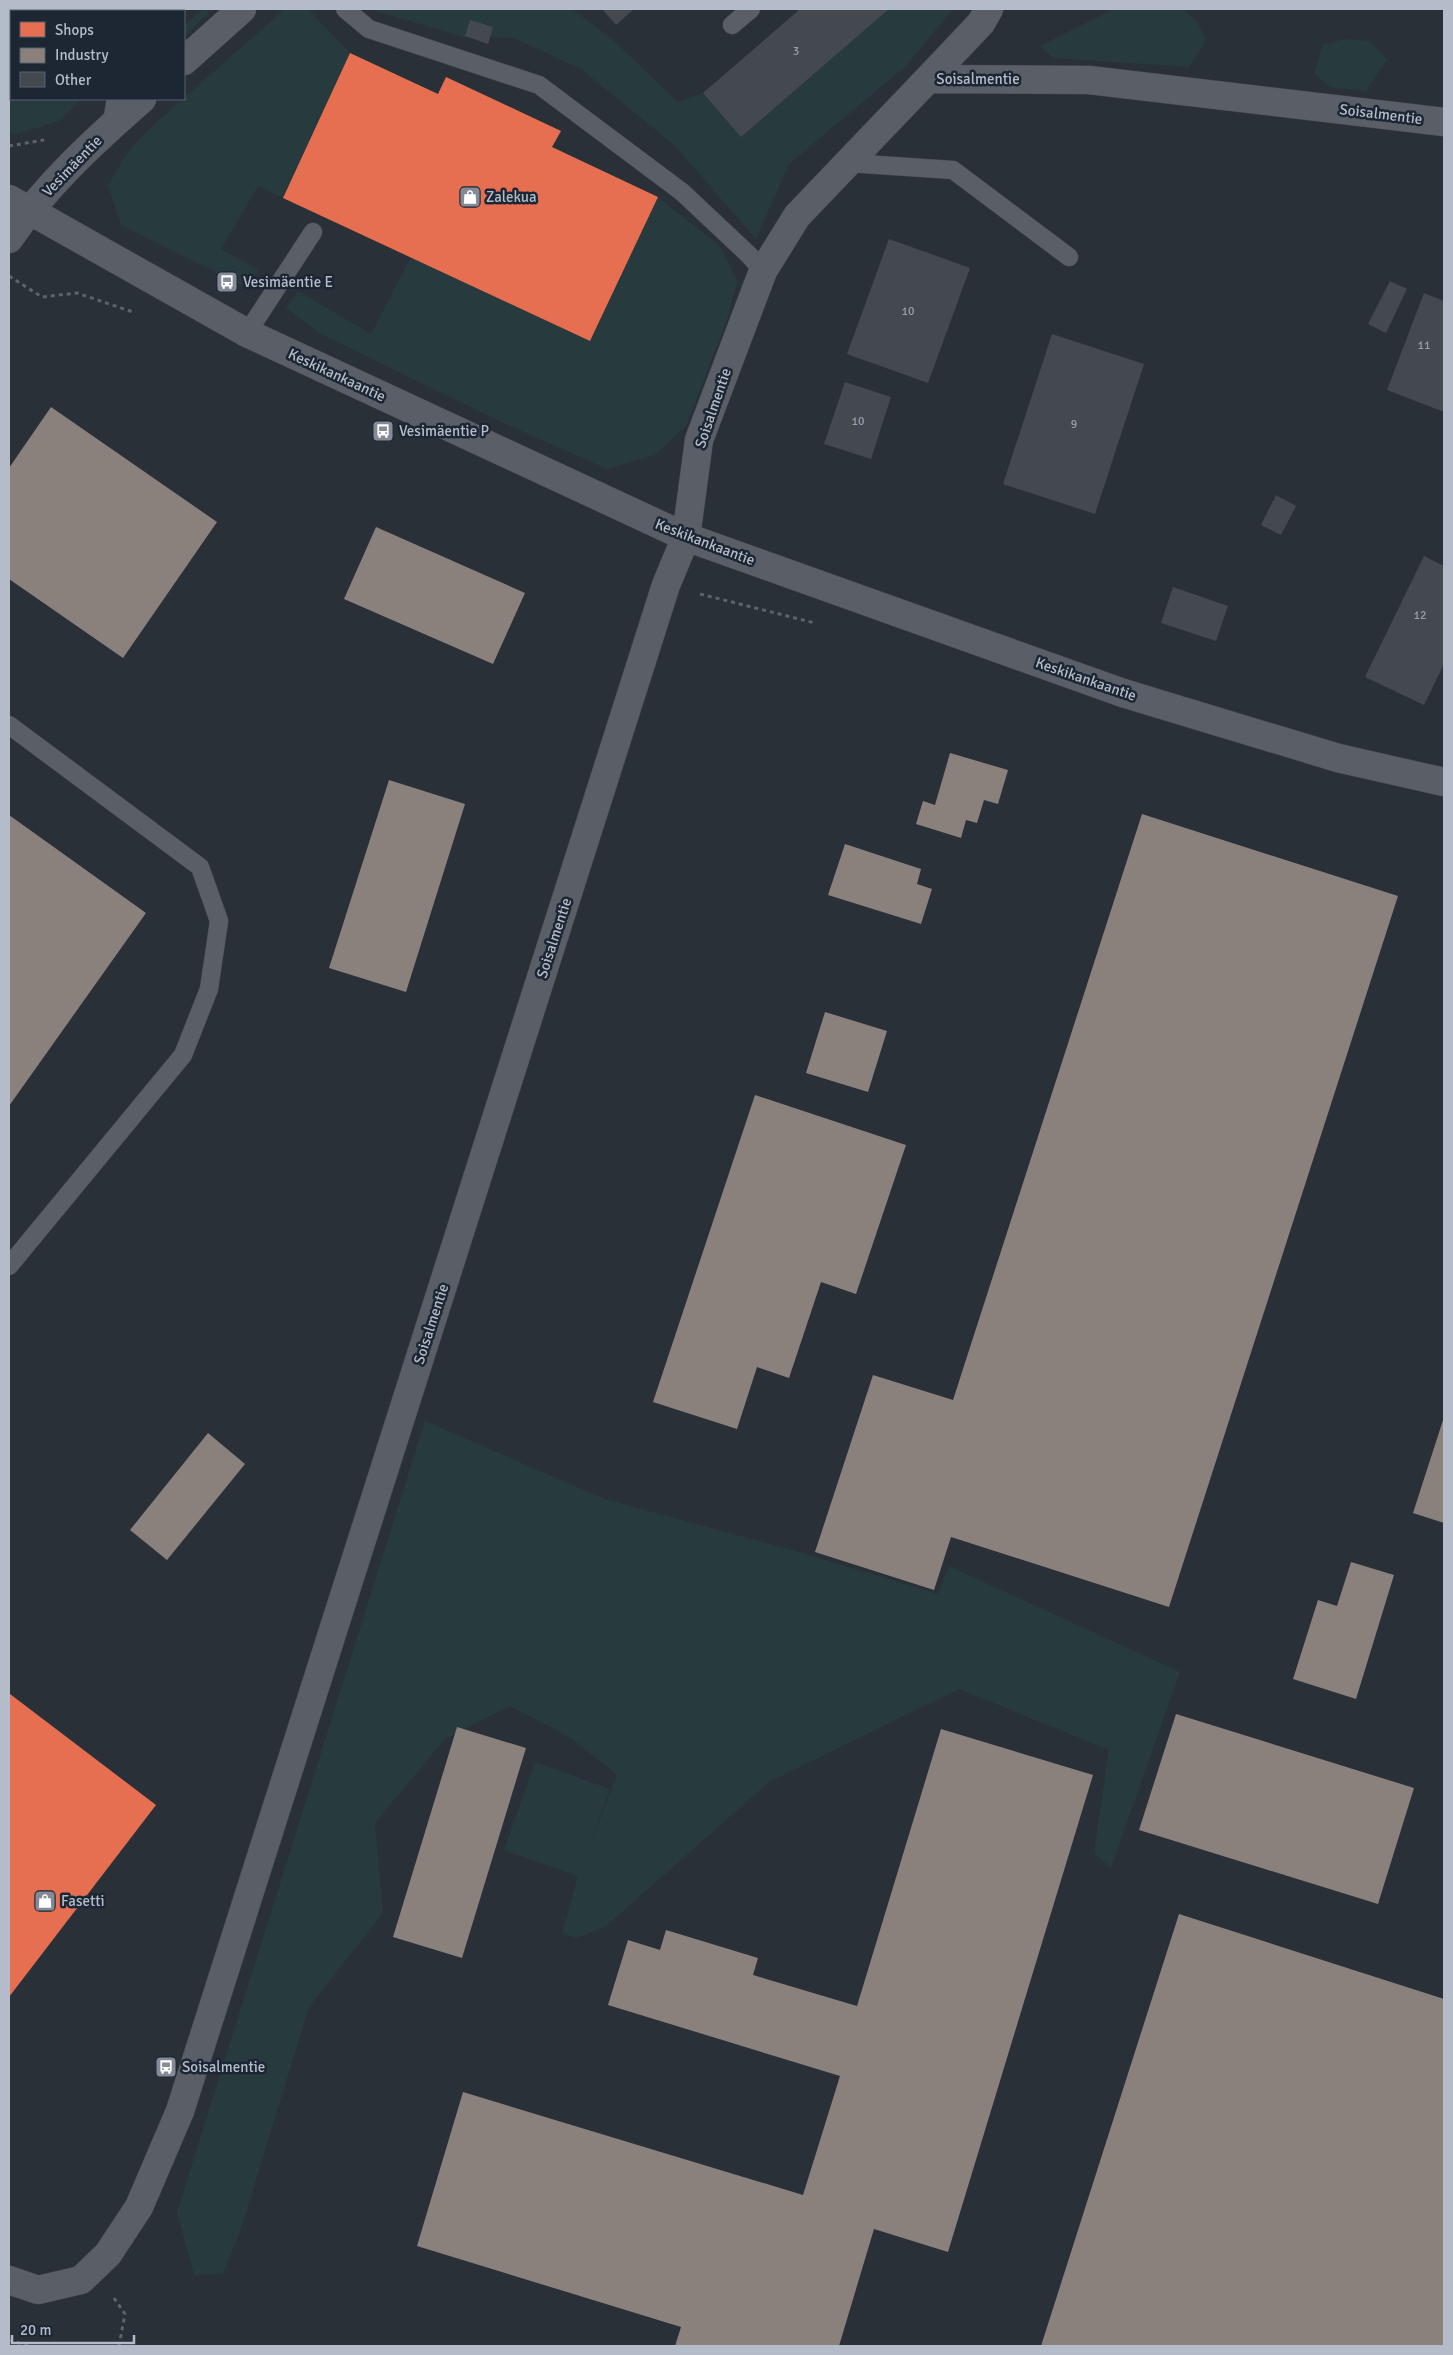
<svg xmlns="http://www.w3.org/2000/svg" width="1453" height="2355" viewBox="0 0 1453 2355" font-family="Signika,sans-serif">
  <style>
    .green { fill: #273a3e }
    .shops { fill: #e76f51 }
    .industry { fill: #8a817c }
    .building { fill: #444950 }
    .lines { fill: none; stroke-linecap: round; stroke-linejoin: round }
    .service-casing { stroke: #484c53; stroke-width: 19 }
    .minor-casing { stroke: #484c53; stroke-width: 29 }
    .tertiary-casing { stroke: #484c53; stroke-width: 29 }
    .path { stroke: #5d636a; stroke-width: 3; stroke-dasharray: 4 4; stroke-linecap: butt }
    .service { stroke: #5a5e66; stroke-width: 18 }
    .minor { stroke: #5a5e66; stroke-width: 28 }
    .tertiary { stroke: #5a5e66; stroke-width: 28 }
    .labels { text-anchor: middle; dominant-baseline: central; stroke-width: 5; stroke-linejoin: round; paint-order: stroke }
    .number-label { font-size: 12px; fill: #989fab }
    .street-label { font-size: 15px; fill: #b4bcc9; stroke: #1d2633 }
    .poi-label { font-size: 15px; fill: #b4bcc9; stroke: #1d2633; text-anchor: start }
  </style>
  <rect width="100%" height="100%" fill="#2a3038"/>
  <path class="green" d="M9,9h90l1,2h-89v88h71l-23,22 -45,14 -5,-3z
    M203,9h3l3,4 -25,24v-12z
    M285,9h23l42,44 -67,145 -25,-12 -37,63 38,21 -13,17 -125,-62 -13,-40 22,-36 30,-30z
    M369,9h203l39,29 67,64 25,-9 38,43 148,-127h64l-47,57 -117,98 -33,75 -82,-94 -93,-76 -67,-31 -50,-1z
    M1114,9h69l13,11 10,20 -17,27 -136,-9 -13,-12z
    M1346,39l24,2 17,18 -21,32 -36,-4 -16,-14 9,-29z
    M658,197l62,49 17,35 -10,39 -41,106 -31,29 -48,14 -106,-47 -182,-89 -33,-25 12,-17 73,43 40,-77 179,84z
    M425,1421l180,78 194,53 139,42 11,-28 231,106 -69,196 -17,-15 15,-103 -150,-61 -190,93 -164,145 -29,11 -14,-5 16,-57 -74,-26 31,-88 75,27 -23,64 30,-78 -46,-37 -61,-32 -65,33 -70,84 8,90 -74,94 -68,222 -18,45 -29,1 -17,-63z"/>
  <path class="shops" d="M350,53l88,41 8,-17 115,54 -9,16 106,50 -68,144 -307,-143z
    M10,1694l146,111 -147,192v-302z"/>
  <path class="industry" d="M51,407l166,115 -94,136 -114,-79v-111z
    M376,527l149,66 -32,71 -149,-65z
    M950,753l58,17 -10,34 -14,-4 -7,23 -11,-3 -5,18 -45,-14 7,-23 12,4z
    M389,780l76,24 -59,188 -77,-24z
    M1142,814l256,82 -229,711 -218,-70 -17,53 -119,-38 58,-177 80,25z
    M9,815l137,98 -137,193z
    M845,844l76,25 -4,15 15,5 -11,35 -93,-29z
    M825,1012l62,19 -19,61 -62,-19z
    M755,1095l151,50 -50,149 -35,-12 -32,96 -32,-11 -20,62 -84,-27z
    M1444,1417v106l-31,-10z
    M208,1433l37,31 -78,96 -37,-30z
    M1351,1562l43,13 -38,124 -63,-20 25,-79 19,6z
    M1176,1714l238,74 -36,116 -239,-74z
    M457,1727l69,21 -64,210 -69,-21z
    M941,1729l152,46 -145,477 -74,-23 -35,117h-164l6,-19 -264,-81 46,-154 340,103 37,-119 -232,-71 20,-65 32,10 6,-20 92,28 -5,17 104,31z
    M1179,1914l265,85v347h-403z"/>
  <path class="building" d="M602,9h32l-18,16z
    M800,9h89l-148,128 -38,-44z
    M470,20l23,7 -5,17 -23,-8z
    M889,239l81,29 -42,115 -81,-29z
    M1390,281l17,8 -21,44 -18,-9z
    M1424,293l20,8v111l-57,-22z
    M1052,334l92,30 -49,150 -92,-30z
    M845,382l46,15 -20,62 -47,-15z
    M1276,495l20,11 -15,29 -20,-10z
    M1424,556l20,10v98l-20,41 -59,-28z
    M1173,587l55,19 -12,35 -55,-18z"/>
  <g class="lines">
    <g class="service-casing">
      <path id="service" d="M345,9l24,20 170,56 143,107 67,63 14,16
        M133,11l1,-2
        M732,25l19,-16
        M111,127l5,-28
        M848,163l105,7 116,87
        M247,333l66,-101
        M9,725l191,142 19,54 -10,68 -26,66 -174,211"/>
    </g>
    <g class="minor-casing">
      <path id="minor" d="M184,61l58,-52
        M928,79l53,-56 8,-14
        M9,239c36,-53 85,-98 133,-140
        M9,2280l29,10 43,-10 27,-26 31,-47 41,-96 486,-1526 20,-48 13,-97 64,-169 34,-55 131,-137 161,1 355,42"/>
    </g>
    <g class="tertiary-casing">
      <path id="tertiary" d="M9,199l238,134 439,204 437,156 215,65 106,24"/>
    </g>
    <path class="path" d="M9,146l35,-6
      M9,276l33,21 35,-4 56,19
      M700,594l115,29
      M114,2298l11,16 -6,32
      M9,2340l20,6"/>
    <use href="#service" class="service"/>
    <use href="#minor" class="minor"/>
    <use href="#tertiary" class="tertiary"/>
  </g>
  <defs>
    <g id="shop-square" transform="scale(1.125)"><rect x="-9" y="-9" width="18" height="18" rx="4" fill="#848b96" stroke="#1d2633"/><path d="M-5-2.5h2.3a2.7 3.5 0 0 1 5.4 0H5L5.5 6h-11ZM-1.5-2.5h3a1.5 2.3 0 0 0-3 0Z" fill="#fff"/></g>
    <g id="bus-square" transform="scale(1.125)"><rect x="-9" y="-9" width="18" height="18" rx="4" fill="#848b96" stroke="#1d2633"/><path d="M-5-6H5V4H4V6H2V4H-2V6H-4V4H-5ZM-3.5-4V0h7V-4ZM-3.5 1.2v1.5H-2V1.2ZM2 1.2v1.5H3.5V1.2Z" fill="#fff"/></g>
  </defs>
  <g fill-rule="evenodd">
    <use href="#shop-square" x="470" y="197"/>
    <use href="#bus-square" x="227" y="282"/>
    <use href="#bus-square" x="383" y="431"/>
    <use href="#shop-square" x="45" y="1901"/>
    <use href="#bus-square" x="166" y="2067"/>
  </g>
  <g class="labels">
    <g class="number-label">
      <text x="796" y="51">3</text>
      <text x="908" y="311">10</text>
      <text x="1424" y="345">11</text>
      <text x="858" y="421">10</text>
      <text x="1074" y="424">9</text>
      <text x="1420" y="615">12</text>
    </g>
    <g class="street-label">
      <text x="978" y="79">Soisalmentie</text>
      <text transform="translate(1381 114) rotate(7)">Soisalmentie</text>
      <text transform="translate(72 166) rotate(-46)">Vesimäentie</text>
      <text transform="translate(337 375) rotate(25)">Keskikankaantie</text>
      <text transform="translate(713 408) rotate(-71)">Soisalmentie</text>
      <text transform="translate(705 542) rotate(21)">Keskikankaantie</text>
      <text transform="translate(1086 679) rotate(19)">Keskikankaantie</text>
      <text transform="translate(554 938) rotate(-72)">Soisalmentie</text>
      <text transform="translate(431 1324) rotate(-72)">Soisalmentie</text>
    </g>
    <g class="poi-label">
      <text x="486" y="197">Zalekua</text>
      <text x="243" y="282">Vesimäentie E</text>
      <text x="399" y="431">Vesimäentie P</text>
      <text x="61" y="1901">Fasetti</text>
      <text x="182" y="2067">Soisalmentie</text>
    </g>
  </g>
  <rect width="1453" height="2355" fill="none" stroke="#b4bcc9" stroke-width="20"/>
  <rect x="10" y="10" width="175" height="90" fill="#1d2633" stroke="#59626f"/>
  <rect x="20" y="22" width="25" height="15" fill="#e76f51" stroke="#59626f"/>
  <text x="55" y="35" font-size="15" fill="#b4bcc9">Shops</text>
  <rect x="20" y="48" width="25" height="15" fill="#8a817c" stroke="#59626f"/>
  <text x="55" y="60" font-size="15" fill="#b4bcc9">Industry</text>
  <rect x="20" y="72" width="25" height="15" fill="#444950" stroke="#59626f"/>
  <text x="55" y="85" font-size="15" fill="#b4bcc9">Other</text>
  <path d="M12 2335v8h122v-8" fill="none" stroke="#b4bcc9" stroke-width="2.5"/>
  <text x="20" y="2335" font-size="15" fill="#b4bcc9" stroke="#1d2633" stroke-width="4" paint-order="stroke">20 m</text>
</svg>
